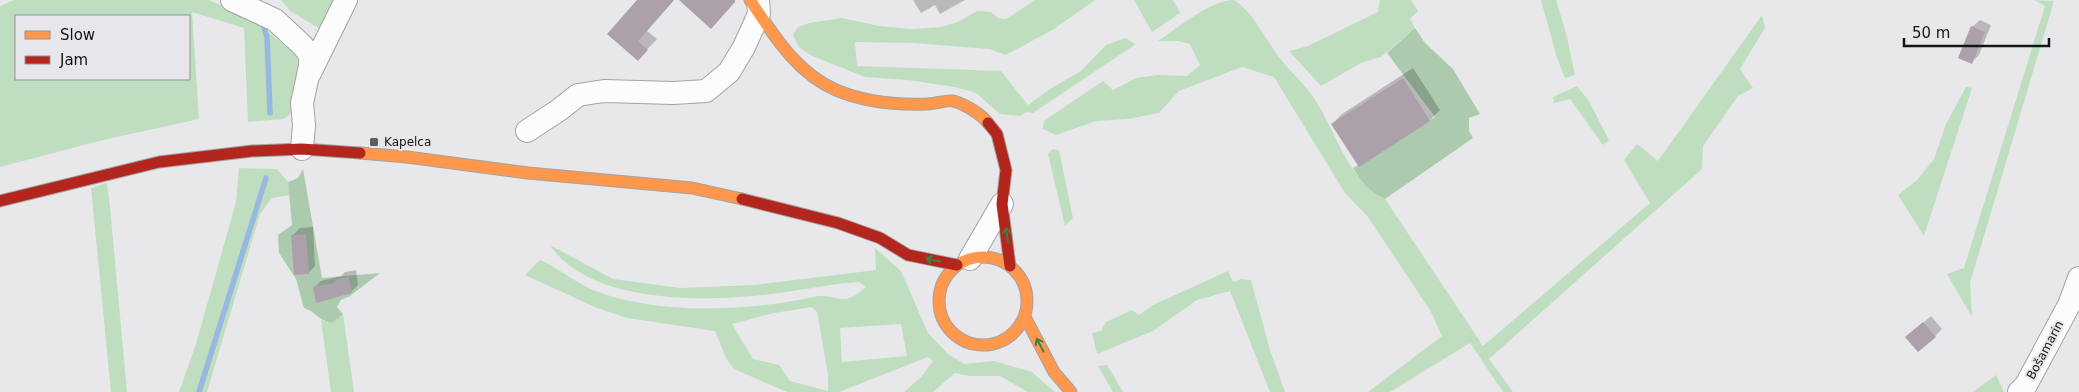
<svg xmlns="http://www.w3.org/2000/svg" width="2079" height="392" viewBox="0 0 2079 392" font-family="'DejaVu Sans',sans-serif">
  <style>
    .green { fill: #bfdec0; fill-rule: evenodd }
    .forest { fill: #accbae }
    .shadow { fill: #0003 }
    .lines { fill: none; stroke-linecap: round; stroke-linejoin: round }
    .stream { stroke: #98b7e1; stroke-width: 5.5 }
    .building { fill: #aca0aa }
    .street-casing { stroke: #a3a3a4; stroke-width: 24 }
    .slow-casing { stroke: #a3a3a4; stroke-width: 13 }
    .jam-casing { stroke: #a3a3a4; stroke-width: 13 }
    .street { stroke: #fcfcfc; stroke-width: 22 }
    .slow { stroke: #ff974d; stroke-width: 11 }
    .jam { stroke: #b3261e; stroke-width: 11 }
    .oneway { stroke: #3f7f43 }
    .poi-dot { fill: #5e5e60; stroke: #e7e7eb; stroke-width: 2 }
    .labels { text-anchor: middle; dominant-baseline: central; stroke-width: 4; stroke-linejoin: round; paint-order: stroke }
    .poi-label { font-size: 12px; fill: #141415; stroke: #e7e7eb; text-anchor: start }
    .street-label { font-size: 12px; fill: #141415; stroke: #e7e7eb }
  </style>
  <rect width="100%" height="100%" fill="#e8e8ea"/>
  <path class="green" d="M14,0h195l47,21 35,30 6,7 2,12 -5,42 -11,7 -35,3 -4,-94 -52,-16 7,107 -96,21 -103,27v-161zM16,16h173v63h-173z
    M281,0h59l-15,32 -35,-21z
    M1035,0h60l-41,29 -48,26 -17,-6 -76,-6 -58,-1 2,24 144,5 27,34 22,-16 31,-18 25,-26 19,-7 11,6 -103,69 -7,-1 -6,4 -20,-2 -24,-21 -21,-6 -47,-7 -43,-3 -55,-22 -11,-8 -6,-12 5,-8 11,-4 33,-5 37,8 32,3 30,-2 17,-5 19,-11 14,1 7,6 8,1z
    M1134,0h39l7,13 -28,19z
    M1234,0c18,11 28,33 40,50 11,17 26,29 37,44 24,33 36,87 74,105l98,147 167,-143 -26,-43 13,-16 21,17 104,-146 3,13 -25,41 13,19 -15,8 -35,50 -1,23 -213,190 24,33h-10l-33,-49 -80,49h-22l74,-56 -11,-24 -63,-95 -23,-24 -71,-116 -32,-10 -63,24 -20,22 -31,6 -32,2 -40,14 -13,-6 1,-8 59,-40 10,9 23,-12 22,-3 29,1 13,-11 -10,-21 -12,-3h-20c20,-13 52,-41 76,-41z
    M1380,0h31l7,11 -8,8 5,9 -34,29 -20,6 -40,23 -32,-35 19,-5 70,-34z
    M1541,0h15l10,33 9,42 -10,3 -8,-20z
    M2034,0l20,1 -84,282 2,34 -25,-43 17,-6 81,-262z
    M1577,86l12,15 20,39 -6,5 -33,-46 -16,4 -1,-6z
    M1966,87l6,1 -48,148 -26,-41 19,-15 17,-21 12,-35z
    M1053,149l6,1 14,68 -8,8 -17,-72z
    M239,168l38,1 11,13 2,13 -18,3 -12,16 -53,178h-28l17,-48 40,-142z
    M107,183l3,24 17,185h-16l-20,-204z
    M550,245l63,34 68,9 72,-3 123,-15 -1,-22 26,23 27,62 21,22 16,9 29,-3 38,11 23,20h-27l-28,-16h-31l-14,-3 -22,19h-29l18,-16 11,-15 -5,-4 -89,35h-52l-53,-23 -7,-9 -12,-29 -88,-13 -30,-10 -72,-33 15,-15c19,8 34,22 53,30 63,26 160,21 225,6 25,-1 23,12 48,-9l-7,-5c-33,2 -64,10 -97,13 -62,7 -174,8 -212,-50zM812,307l5,5 11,62v17l-38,-10 -11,-16 -26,-6 -21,-35 42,-11zM901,324l6,32 -65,6 -2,-34z
    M1228,271l5,11 8,-3 10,1 19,70 15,42h-15l-40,-101 -33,9 -44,31 -56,23 -5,-21 9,-2 5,-9 26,-12 7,5 14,-10z
    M343,314l11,78h-23l-10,-72 12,3z
    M1107,365l2,3 14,24h-10l-15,-26z
    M1996,375l8,17h-31z"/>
  <path class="forest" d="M1415,28l10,15 28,26 27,45 -11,4v13l4,7 -88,61c-15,-7 -24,-17 -32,-31l82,-51 -48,-64z
    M303,169l19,109 58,-5 -30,23 -9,4 -4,7 6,7 -10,9c-16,-3 -15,-10 -29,-15l-8,-29 -17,-26 -1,-18 14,-10 -4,-43 10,-4z"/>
  <path class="shadow" d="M638,0h36l-27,31 10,8 -19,20 -29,-25z
    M913,0h52l-25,14 -5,-9 -14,8z
    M1980,20l11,5 -12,30 -7,7v-35z
    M1413,68l27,42 -10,10 -71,45 -27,-41 10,-10z
    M313,227l2,39 -7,7 -15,-38 7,-7z
    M356,270l2,15 -7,7 -37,-4 7,-7 20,-5 4,-4z
    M1931,316l11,13 -7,7 -28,1z"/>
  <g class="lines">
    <path class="stream" d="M262,21l5,16 3,76
      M199,392l67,-214"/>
  </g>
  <path class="building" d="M637,0h37l-36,41 10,9 -10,11 -31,-27z
    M679,0h56v2l-24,27z
    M1971,26l14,6 -13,32 -14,-6z
    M1403,78l27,43 -71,46 -28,-43z
    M306,234l3,40 -15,1 -3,-40z
    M349,277l3,16 -36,10 -3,-16 21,-4 3,-4z
    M1923,322l13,15 -18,15 -13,-15z"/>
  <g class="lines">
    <g class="street-casing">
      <path id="street" d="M232,0l43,20 27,25 8,10v11l-8,37 2,22 -2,24
        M310,73l36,-73
        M527,131l32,-21 19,-15 26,-4 69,2 33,-2 23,-19 15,-25 15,-33 -1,-14
        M970,259l32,-55
        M2019,392l7,-7 43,-80 10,-27"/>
    </g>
    <g class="slow-casing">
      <path id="slow" d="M750,0c23,34 46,73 86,90 28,12 60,15 90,14 9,0 19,-4 27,-3 12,3 28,13 35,22
        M360,153l47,4 121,16 164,15 50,11
        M939 301a44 44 0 1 1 88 0a44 44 0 1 1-88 0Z
        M1025,317l29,55 17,20"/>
    </g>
    <g class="jam-casing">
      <path id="jam" d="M988,123l9,11 9,36 -4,34 8,62
        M742,199l96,24 42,15 28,17 49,10
        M0,201l159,-39 93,-11 50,-2 58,4"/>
    </g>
    <use href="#street" class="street"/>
    <use href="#slow" class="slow"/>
    <use href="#jam" class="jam"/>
  </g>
  <defs><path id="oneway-shaft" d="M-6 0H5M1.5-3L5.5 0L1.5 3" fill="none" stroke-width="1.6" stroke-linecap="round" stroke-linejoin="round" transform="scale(1.25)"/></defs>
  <g class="oneway">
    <use href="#oneway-shaft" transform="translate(1007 235) rotate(-97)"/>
    <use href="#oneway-shaft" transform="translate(933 260) rotate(-168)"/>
    <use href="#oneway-shaft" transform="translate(1040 345) rotate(-118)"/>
  </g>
  <rect class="poi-dot" x="369" y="137" width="10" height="10" rx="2.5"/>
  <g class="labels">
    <g class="poi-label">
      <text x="384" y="142">Kapelca</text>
    </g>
    <g class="street-label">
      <text transform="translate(2045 350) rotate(-62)">Bošamarin</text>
    </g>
  </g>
  <rect x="15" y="15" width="175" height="65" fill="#e7e7eb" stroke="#939395"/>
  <rect x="25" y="31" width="25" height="8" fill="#ff974d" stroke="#939395"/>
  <text x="60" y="40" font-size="15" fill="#141415">Slow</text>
  <rect x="25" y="56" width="25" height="8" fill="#b3261e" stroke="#939395"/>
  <text x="60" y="65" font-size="15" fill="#141415">Jam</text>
  <path d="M1904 38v8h145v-8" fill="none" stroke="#141415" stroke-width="2.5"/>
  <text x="1912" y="38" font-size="15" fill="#141415" stroke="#e7e7eb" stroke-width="4" paint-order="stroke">50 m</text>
</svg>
